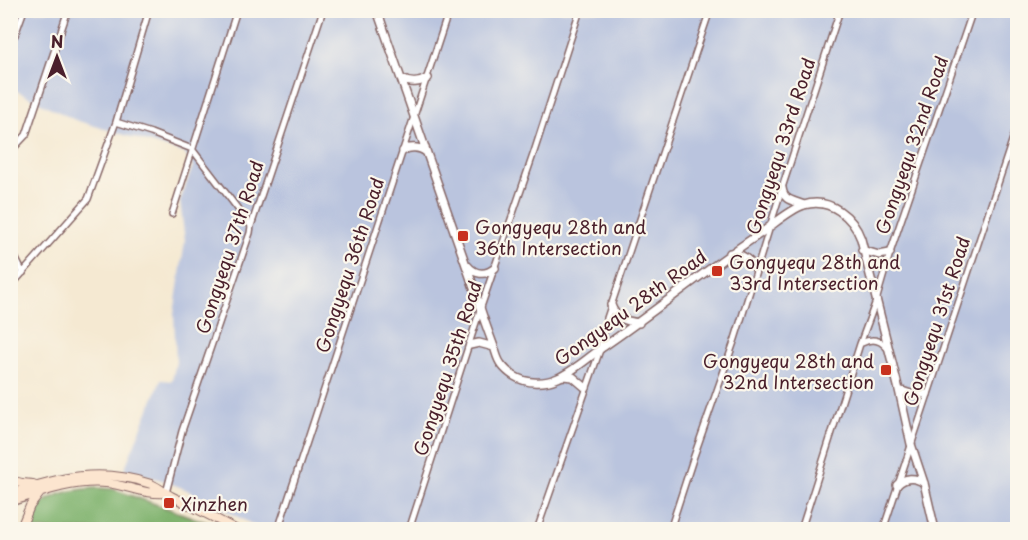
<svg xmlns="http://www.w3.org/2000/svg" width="1028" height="540" viewBox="0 0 1028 540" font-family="'Playpen Sans',sans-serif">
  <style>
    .industrial { fill: #bac4de }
    .forest { fill: #80b36e; stroke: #65694c; stroke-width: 1.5 }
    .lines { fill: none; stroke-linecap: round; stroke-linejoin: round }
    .minor-casing { stroke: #866665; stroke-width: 8 }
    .tertiary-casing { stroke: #866665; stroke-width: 10 }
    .secondary-casing { stroke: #866665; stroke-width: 10 }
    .minor { stroke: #fff; stroke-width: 5 }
    .tertiary { stroke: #fff; stroke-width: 7 }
    .secondary { stroke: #fce5cf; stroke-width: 8 }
    .poi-dot { fill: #c8321e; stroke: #fbf7ec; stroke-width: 2 }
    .labels { text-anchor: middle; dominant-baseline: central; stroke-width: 4.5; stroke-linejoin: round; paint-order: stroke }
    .street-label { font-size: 18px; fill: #4a1f2b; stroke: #fbf7ec }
    .poi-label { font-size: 18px; fill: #4a1f2b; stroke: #fbf7ec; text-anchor: start }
  </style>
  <rect width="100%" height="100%" fill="#fbf7ec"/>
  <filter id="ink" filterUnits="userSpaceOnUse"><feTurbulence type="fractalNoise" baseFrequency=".0167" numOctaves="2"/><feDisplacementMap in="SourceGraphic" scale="12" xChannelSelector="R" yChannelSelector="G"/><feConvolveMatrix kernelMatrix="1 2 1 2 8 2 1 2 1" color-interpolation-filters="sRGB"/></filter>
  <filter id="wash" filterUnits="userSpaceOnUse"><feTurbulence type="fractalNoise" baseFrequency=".008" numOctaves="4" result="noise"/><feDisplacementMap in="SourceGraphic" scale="24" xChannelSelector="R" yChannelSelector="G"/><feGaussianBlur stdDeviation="1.35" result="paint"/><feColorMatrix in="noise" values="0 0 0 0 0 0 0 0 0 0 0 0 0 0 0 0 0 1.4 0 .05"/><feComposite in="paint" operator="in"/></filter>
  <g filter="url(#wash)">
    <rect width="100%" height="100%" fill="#f5e9d2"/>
    <path class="industrial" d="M10,11h1007v518h-756l-76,-40 -23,-9 -38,-10 37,-90 11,1 4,-19 -2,-48 11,-73 -5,-40 13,-35 -9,-13 -109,-33 -64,-32z"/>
    <path class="forest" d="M97,488l16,1 101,36 9,4 -197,1c6,-33 42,-41 71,-42z"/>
  </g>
  <g filter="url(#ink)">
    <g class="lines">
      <g class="minor-casing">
        <path id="minor" d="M149,10l-33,112 35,11 41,16
          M10,41l5,-6 9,-25
          M192,149l59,77
          M10,152l16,-17 42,-125
          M172,214l65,-204
          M10,247l13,26
          M10,287l78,-88 28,-77
          M862,343c9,-5 18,-4 25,5
          M166,493l16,-62 68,-198 1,-7 72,-216
          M278,530l171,-520
          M409,530l71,-220 54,-158 46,-142
          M537,530l63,-180 7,-32 10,-30 93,-278
          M670,530l23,-71 42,-120 47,-151 58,-178
          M801,530l59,-186 16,-43 14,-48 83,-243
          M883,530l135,-407"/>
      </g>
      <g class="tertiary-casing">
        <path id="tertiary" d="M377,10l98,281c5,19 12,37 19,56 2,5 3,12 7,17 3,4 8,9 13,12 13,8 30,8 44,2 16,-7 31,-21 45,-31 53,-36 102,-77 155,-112 14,-9 31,-25 46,-30 26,-8 49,12 57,34l38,151 12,54 13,39 11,47
          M402,79c8,5 18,4 26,-1
          M403,151c6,-5 17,-4 23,1
          M782,188c2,14 12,12 22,17
          M862,250l17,5 11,-2
          M730,253c12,0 19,7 26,16
          M467,265c8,10 18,11 28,3
          M611,305c5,14 15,16 28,18
          M470,345l9,-2 15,4
          M563,376l10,1 13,11
          M899,390l12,4h16
          M897,485c8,-8 18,-8 27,-2"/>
      </g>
      <g class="secondary-casing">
        <path id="secondary" d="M10,480l12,3 11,1
          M10,494c48,-17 91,-27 141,-10 7,3 13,8 20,12 22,11 44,22 66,34
          M10,502c31,-10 63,-22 96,-19 20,2 39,12 60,10
          M20,530l10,-24 11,-14"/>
      </g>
      <use href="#minor" class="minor"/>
      <use href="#tertiary" class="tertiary"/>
      <use href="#secondary" class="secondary"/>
    </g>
  </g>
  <g class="poi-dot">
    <rect x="457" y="230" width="12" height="12" rx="3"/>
    <rect x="711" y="265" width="12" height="12" rx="3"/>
    <rect x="880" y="364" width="12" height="12" rx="3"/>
    <rect x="163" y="497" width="12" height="12" rx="3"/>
  </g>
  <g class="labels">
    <g class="street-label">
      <text transform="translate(911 145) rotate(-71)">Gongyequ 32nd Road</text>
      <text transform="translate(780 146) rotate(-72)">Gongyequ 33rd Road</text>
      <text transform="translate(229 247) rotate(-72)">Gongyequ 37th Road</text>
      <text transform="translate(349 265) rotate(-72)">Gongyequ 36th Road</text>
      <text transform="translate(630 307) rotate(-36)">Gongyequ 28th Road</text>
      <text transform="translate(936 321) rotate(-72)">Gongyequ 31st Road</text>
      <text transform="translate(447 368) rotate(-72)">Gongyequ 35th Road</text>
    </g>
    <g class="poi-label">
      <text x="475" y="226">Gongyequ 28th and<tspan x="475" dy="21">36th Intersection</tspan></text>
      <text x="729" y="261">Gongyequ 28th and<tspan x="729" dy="21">33rd Intersection</tspan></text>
      <text x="874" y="360" text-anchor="end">Gongyequ 28th and<tspan x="874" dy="21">32nd Intersection</tspan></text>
      <text x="181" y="503">Xinzhen</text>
    </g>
  </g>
  <rect width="1028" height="540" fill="none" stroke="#fbf7ec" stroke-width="36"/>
  <g transform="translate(57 57)" stroke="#fbf7ec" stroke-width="4.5" paint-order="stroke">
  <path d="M0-4.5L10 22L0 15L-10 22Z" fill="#4a1f2b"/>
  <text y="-9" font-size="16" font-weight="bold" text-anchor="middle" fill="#4a1f2b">N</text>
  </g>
</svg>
